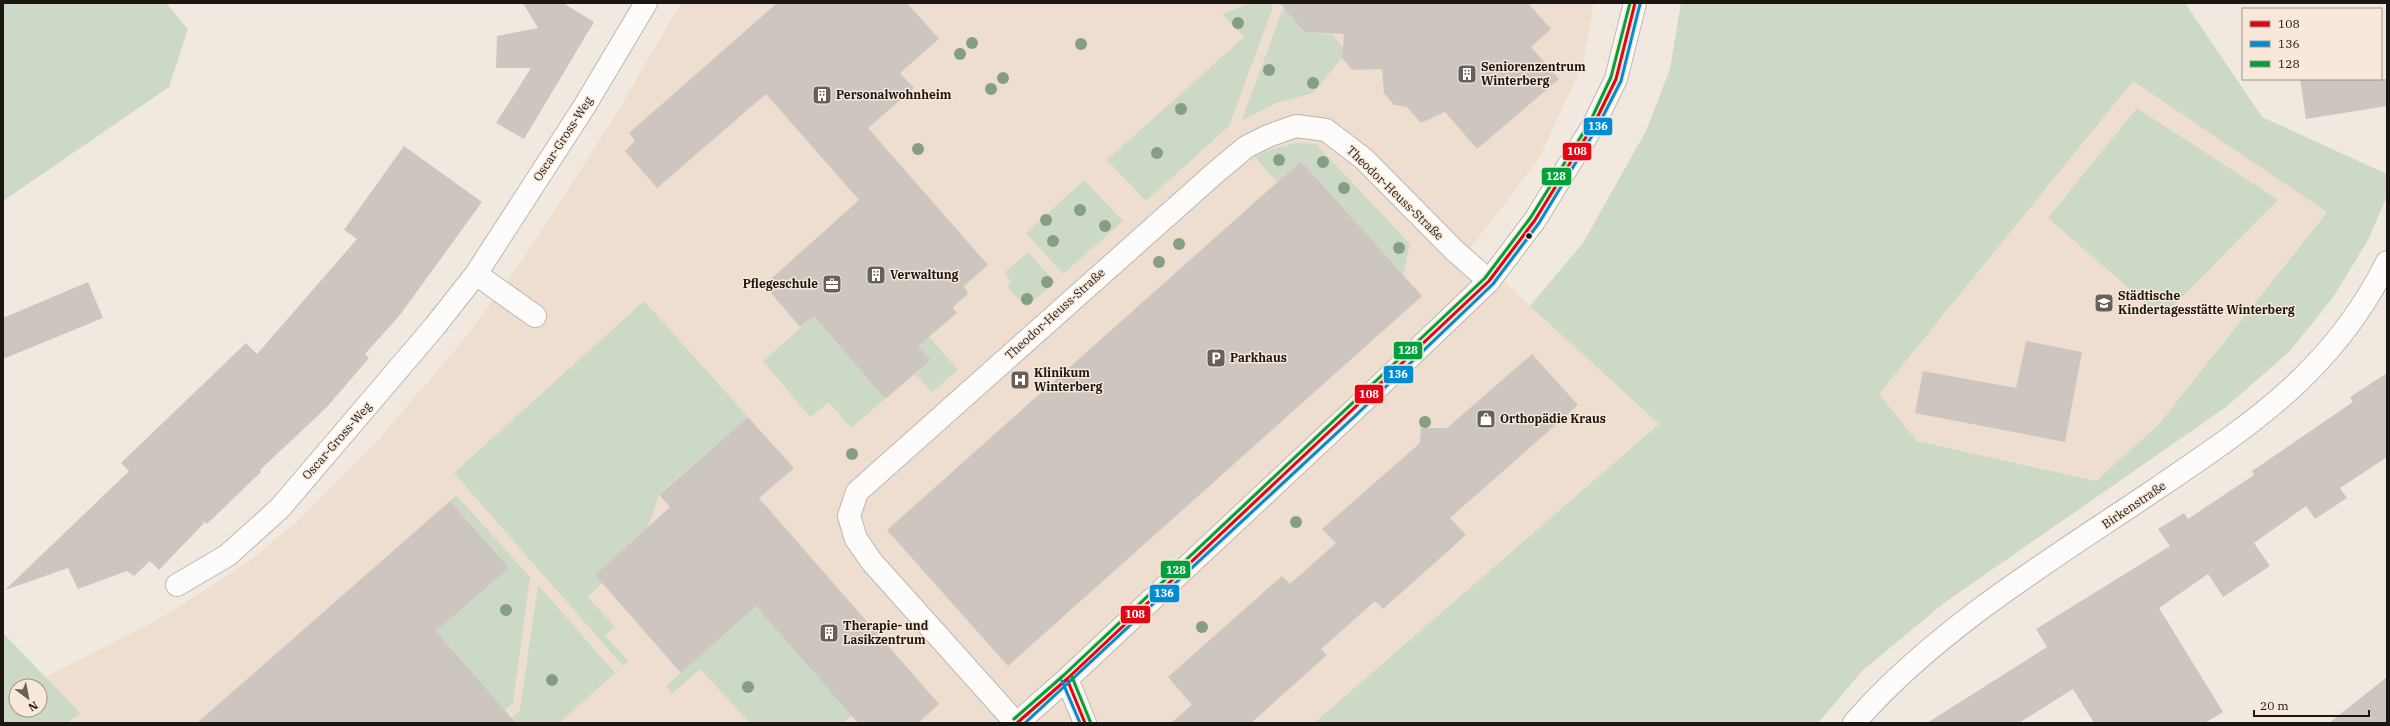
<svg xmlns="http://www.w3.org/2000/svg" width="2390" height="726" viewBox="0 0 2390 726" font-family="'IBM Plex Serif',serif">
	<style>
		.built { fill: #eeded0 }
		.green { fill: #ccd9c7; fill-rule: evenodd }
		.building { fill: #cdc6c0 }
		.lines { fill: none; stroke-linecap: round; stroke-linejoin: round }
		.minor-casing { stroke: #bdb6b1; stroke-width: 24 }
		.tertiary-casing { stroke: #bdb6b1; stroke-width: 24 }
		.minor { stroke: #fdfcfa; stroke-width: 22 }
		.tertiary { stroke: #fdfcfa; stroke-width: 22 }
		.bus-1-casing { stroke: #f7e8da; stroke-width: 6 }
		.bus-2-casing { stroke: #f7e8da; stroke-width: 6 }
		.bus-3-casing { stroke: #f7e8da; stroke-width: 6 }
		.bus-1 { stroke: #e30513; stroke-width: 3 }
		.bus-2 { stroke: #008bd2; stroke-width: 3 }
		.bus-3 { stroke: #00a13a; stroke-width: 3 }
		.tree { fill: #879e86 }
		.bus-dot { fill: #1c1612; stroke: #f7e8da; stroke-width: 1.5 }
		.labels { text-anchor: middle; stroke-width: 3; stroke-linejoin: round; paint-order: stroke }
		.poi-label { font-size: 12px; font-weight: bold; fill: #1c1612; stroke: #f7e8da; text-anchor: start }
		.street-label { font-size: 12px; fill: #1c1612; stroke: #f7e8da }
		.line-badge { stroke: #f7e8da; stroke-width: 1.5 }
		.badge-label { font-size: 11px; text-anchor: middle; font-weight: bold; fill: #fff }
	</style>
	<rect width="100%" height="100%" fill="#f1e8e0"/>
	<!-- built -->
	<path class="built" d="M 681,3 L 1594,3 L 1582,66 L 1538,160 L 1469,250 L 1659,424 L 1314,723 L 3,723 L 16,710 L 40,710 L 40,686 L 27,686 L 156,621 L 247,563 L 302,517 L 372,447 L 466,337 L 524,258 L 615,116 Z
		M 2133,81 L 2327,211 L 2159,424 L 2096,481 L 1917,441 L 1879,394 Z"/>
	<!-- green -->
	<path class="green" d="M 3,3 L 166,3 L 188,29 L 169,87 L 3,201 Z
		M 1251,3 L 1270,3 L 1273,7 L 1229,126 L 1146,201 L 1107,160 L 1244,37 L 1222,14 Z
		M 1287,3 L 1293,3 L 1290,15 L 1303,32 L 1332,34 L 1343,47 L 1342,58 L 1313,93 L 1276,103 L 1242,120 L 1280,16 Z
		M 1681,3 L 2185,3 L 2262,117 L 2387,174 L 2387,196 L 2368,240 L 2334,296 L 2290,351 L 2226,407 L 1944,603 L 1862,671 L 1818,723 L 1314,723 L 1659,424 L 1530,306 L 1583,243 L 1646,131 L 1670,69 ZM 2133,81 L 2327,212 L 2159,424 L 2096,481 L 1917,441 L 1879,394 Z
		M 2137,108 L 2278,200 L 2162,317 L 2048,218 Z
		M 1296,143 L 1316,144 L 1410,244 L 1403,275 L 1301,161 L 1277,182 L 1255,157 L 1273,149 Z
		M 1084,180 L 1123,221 L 1063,274 L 1026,233 Z
		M 1028,252 L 1055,282 L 1026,307 L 1007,287 L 1012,282 L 1004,273 Z
		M 644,301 L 748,417 L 659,494 L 648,527 L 595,575 L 602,583 L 588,597 L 615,627 L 605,635 L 628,661 L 623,666 L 454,473 Z
		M 814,316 L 885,399 L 851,428 L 829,402 L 810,417 L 763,361 Z
		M 924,331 L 958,370 L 932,392 L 915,374 L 931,360 L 913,340 Z
		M 456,495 L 530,577 L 513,703 L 505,710 L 436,631 L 509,568 L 450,501 Z
		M 718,562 L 852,715 L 843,723 L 750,723 L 700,669 L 672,694 L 666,686 L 735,625 L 696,581 Z
		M 538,585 L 615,673 L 559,723 L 516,723 L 512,718 L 520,710 Z
		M 3,633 L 81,714 L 66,723 L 3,723 ZM 16,686 L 40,686 L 40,710 L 16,710 Z"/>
	<!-- building -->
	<path class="building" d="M 523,3 L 563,3 L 594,22 L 524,139 L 496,123 L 531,68 L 496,68 L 497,36 L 538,28 Z
		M 777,3 L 907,3 L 939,39 L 900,73 L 914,88 L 868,128 L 988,265 L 964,286 L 968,294 L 953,307 L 957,313 L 918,346 L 931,360 L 885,399 L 814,316 L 800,327 L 764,285 L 859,200 L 766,94 L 657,188 L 625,151 L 635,141 L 629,133 Z
		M 1280,3 L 1528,3 L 1551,29 L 1531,47 L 1559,79 L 1477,149 L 1445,112 L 1421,123 L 1407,107 L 1394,105 L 1384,93 L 1382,69 L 1352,70 L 1342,58 L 1344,34 L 1304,32 Z
		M 2300,79 L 2387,79 L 2387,106 L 2306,119 Z
		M 404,146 L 482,202 L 400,315 L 365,354 L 369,358 L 327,407 L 260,470 L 261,472 L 207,524 L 205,522 L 159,570 L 150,561 L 134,576 L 127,571 L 78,589 L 68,568 L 5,590 L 129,471 L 121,463 L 246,343 L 257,354 L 357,239 L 344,230 Z
		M 1301,161 L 1422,296 L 1008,666 L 887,530 Z
		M 88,282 L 103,318 L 3,359 L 3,318 Z
		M 2026,341 L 2082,352 L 2065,442 L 1915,413 L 1923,371 L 2016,388 Z
		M 1532,354 L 1578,405 L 1450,518 L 1466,535 L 1383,609 L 1375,601 L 1321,649 L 1327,655 L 1251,723 L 1171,723 L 1192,705 L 1168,677 L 1282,576 L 1290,584 L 1336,543 L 1322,529 L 1420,443 L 1421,428 L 1447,428 Z
		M 2387,373 L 2387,457 L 2340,488 L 2347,498 L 2315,519 L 2306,506 L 2254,543 L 2270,566 L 2223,597 L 2208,574 L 2159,608 L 2223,712 L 2205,723 L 2094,723 L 2073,689 L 2019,723 L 1927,723 L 2047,647 L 2036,629 L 2170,546 L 2158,529 L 2184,513 L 2188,519 L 2254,475 L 2252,471 L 2353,402 L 2350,397 Z
		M 748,417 L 794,468 L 759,498 L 939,704 L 918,723 L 858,723 L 756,606 L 681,673 L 595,575 L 670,507 L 659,495 Z
		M 450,501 L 509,568 L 436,631 L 516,723 L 197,723 Z
		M 2387,677 L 2387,723 L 2329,723 Z"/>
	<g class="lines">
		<defs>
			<path id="minor" d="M 476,274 L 535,316
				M 177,585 L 228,555 L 280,508 L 435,326 L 476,274 L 584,107 L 646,3
				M 1016,723 L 872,562 L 856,539 L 849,516 L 857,492 L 1215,173 L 1246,147 L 1268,136 L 1296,126 L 1326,130 L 1364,159 L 1454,250 L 1489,281
				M 1854,723 C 1939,626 2053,559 2159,487 C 2255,422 2334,369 2387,262"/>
			<path id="tertiary" d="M 1067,679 L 1085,723
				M 1017,723 L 1067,679 L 1351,413 L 1489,281 L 1535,220 L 1594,124 L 1616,79 L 1635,3"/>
		</defs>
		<!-- minor casing -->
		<use href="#minor" class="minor-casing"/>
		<!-- tertiary casing -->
		<use href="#tertiary" class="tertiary-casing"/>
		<!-- minor -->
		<use href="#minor" class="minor"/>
		<!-- tertiary -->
		<use href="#tertiary" class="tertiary"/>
		<defs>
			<path id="bus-1" d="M 1067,679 L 1085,723
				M 1017,723 L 1067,679 L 1489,281 L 1535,220 L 1594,124 L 1616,79 L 1635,3"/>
			<path id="bus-2" d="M 1062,681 L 1080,723
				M 1025,723 L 1354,417 L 1493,284 L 1539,223 L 1598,126 L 1621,81 L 1640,4"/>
			<path id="bus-3" d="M 1072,677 L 1090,721
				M 1014,719 L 1064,675 L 1485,278 L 1531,217 L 1590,122 L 1611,77 L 1630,3"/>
		</defs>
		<!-- bus-1 casing -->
		<use href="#bus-1" class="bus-1-casing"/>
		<!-- bus-2 casing -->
		<use href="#bus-2" class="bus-2-casing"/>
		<!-- bus-3 casing -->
		<use href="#bus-3" class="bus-3-casing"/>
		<!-- bus-1 -->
		<use href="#bus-1" class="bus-1"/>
		<!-- bus-2 -->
		<use href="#bus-2" class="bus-2"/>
		<!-- bus-3 -->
		<use href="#bus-3" class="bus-3"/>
	</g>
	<!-- trees -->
	<g class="tree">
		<circle cx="1238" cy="23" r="6"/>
		<circle cx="972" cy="43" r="6"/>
		<circle cx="1081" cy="44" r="6"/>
		<circle cx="960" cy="54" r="6"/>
		<circle cx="1269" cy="70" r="6"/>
		<circle cx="1003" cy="78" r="6"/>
		<circle cx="1313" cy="83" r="6"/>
		<circle cx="991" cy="89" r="6"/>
		<circle cx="1181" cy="109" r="6"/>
		<circle cx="918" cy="149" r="6"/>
		<circle cx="1157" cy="153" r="6"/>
		<circle cx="1279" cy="160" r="6"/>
		<circle cx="1323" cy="162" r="6"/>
		<circle cx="1344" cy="188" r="6"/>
		<circle cx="1080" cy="210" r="6"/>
		<circle cx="1046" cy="220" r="6"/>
		<circle cx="1105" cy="226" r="6"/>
		<circle cx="1053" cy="241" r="6"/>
		<circle cx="1179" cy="244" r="6"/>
		<circle cx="1399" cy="248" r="6"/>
		<circle cx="1159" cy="262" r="6"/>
		<circle cx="1047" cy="282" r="6"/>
		<circle cx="1027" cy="299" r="6"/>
		<circle cx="1425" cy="422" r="6"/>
		<circle cx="852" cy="454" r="6"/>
		<circle cx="1296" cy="522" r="6"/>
		<circle cx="506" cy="610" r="6"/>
		<circle cx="1202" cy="627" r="6"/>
		<circle cx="552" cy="680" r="6"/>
		<circle cx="748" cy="687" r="6"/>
	</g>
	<!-- icons -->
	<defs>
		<symbol id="building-square" viewBox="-11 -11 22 22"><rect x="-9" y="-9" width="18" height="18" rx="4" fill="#67605a" stroke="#f7e8da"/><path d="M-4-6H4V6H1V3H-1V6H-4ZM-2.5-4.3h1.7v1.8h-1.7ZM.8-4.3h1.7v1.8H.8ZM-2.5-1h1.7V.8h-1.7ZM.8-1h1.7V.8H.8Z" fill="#fff"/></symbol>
		<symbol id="office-square" viewBox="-11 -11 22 22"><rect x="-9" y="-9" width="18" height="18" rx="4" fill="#67605a" stroke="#f7e8da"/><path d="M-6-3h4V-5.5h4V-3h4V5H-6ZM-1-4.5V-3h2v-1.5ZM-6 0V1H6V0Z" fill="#fff"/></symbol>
		<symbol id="school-square" viewBox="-11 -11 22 22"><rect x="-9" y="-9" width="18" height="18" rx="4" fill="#67605a" stroke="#f7e8da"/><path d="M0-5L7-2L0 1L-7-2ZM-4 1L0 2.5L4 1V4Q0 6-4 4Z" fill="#fff"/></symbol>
		<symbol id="parking-square" viewBox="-11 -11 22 22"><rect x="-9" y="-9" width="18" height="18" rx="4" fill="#67605a" stroke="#f7e8da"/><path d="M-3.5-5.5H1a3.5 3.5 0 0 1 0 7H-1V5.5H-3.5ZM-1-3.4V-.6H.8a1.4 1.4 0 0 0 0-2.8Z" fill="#fff"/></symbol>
		<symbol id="hospital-square" viewBox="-11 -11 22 22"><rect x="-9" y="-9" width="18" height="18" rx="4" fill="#67605a" stroke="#f7e8da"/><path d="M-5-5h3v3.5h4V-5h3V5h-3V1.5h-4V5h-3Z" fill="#fff"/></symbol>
		<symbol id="shop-square" viewBox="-11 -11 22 22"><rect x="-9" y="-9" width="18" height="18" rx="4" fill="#67605a" stroke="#f7e8da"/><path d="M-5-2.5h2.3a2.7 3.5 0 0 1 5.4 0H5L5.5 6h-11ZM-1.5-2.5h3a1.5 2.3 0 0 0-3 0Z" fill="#fff"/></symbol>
	</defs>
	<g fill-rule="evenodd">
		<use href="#building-square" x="1456" y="63" width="22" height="22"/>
		<use href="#building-square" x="811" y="84" width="22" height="22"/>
		<use href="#building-square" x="865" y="264" width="22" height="22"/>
		<use href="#office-square" x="821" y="273" width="22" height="22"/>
		<use href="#school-square" x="2093" y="292" width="22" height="22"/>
		<use href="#parking-square" x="1205" y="347" width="22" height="22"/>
		<use href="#hospital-square" x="1009" y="369" width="22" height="22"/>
		<use href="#shop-square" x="1475" y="408" width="22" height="22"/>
		<use href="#building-square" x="818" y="622" width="22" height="22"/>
	</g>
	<!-- markers -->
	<circle class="bus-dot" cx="1529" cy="236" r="3.5"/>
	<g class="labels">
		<!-- poi labels -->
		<g class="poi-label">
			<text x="1481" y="71">Seniorenzentrum<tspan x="1481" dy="14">Winterberg</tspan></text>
			<text x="836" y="99">Personalwohnheim</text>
			<text x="890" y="279">Verwaltung</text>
			<text x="818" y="288" text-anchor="end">Pflegeschule</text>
			<text x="2118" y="300">Städtische<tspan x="2118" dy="14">Kindertagesstätte Winterberg</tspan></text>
			<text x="1230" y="362">Parkhaus</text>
			<text x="1034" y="377">Klinikum<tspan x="1034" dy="14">Winterberg</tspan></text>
			<text x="1500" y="423">Orthopädie Kraus</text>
			<text x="843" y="630">Therapie- und<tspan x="843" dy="14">Lasikzentrum</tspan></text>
		</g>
		<!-- street labels -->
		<g class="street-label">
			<text transform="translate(563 139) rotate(-57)" y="4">Oscar-Gross-Weg</text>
			<text transform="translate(1395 193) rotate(44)" y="4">Theodor-Heuss-Straße</text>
			<text transform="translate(1055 314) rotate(-42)" y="4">Theodor-Heuss-Straße</text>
			<text transform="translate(337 441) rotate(-49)" y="4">Oscar-Gross-Weg</text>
			<text transform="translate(2134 505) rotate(-34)" y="4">Birkenstraße</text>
		</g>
	</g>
	<g class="line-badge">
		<rect x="1583" y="117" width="30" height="19" rx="4" fill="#008bd2"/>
		<rect x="1562" y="142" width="30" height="19" rx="4" fill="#e30513"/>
		<rect x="1541" y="167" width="31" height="19" rx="4" fill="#00a13a"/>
		<rect x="1393" y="341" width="30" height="19" rx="4" fill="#00a13a"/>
		<rect x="1383" y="365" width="31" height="19" rx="4" fill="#008bd2"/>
		<rect x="1354" y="384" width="30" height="20" rx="4" fill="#e30513"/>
		<rect x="1160" y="560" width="31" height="19" rx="4" fill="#00a13a"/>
		<rect x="1149" y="584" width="31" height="19" rx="4" fill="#008bd2"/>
		<rect x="1120" y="605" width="31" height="19" rx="4" fill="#e30513"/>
	</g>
	<g class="badge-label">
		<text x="1598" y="130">136</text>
		<text x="1577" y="155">108</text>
		<text x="1556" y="180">128</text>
		<text x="1408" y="354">128</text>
		<text x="1398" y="378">136</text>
		<text x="1369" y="398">108</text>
		<text x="1176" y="574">128</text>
		<text x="1164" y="597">136</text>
		<text x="1135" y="618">108</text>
	</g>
	<!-- border -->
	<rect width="2390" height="726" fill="none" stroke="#1c1612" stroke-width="8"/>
	<!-- legend -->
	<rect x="2242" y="8" width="140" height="72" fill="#f7e8da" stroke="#9f948a"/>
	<rect x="2250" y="21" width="20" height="6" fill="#e30513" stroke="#9f948a"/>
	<text x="2278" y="28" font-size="12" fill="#1c1612">108</text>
	<rect x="2250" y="41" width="20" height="6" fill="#008bd2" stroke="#9f948a"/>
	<text x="2278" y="48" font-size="12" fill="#1c1612">136</text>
	<rect x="2250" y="61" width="20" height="6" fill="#00a13a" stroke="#9f948a"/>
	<text x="2278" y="68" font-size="12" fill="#1c1612">128</text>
	<!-- north arrow -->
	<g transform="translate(28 698) rotate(148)"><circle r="19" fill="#f7e8da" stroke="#9f948a"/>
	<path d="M0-3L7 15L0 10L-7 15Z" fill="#67605a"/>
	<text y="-6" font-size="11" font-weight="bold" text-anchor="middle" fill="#1c1612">N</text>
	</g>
	<!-- scale -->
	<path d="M2254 710v6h115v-6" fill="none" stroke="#1c1612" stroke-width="2"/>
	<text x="2260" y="710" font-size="12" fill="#1c1612" stroke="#f7e8da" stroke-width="3" paint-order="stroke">20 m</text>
</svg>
